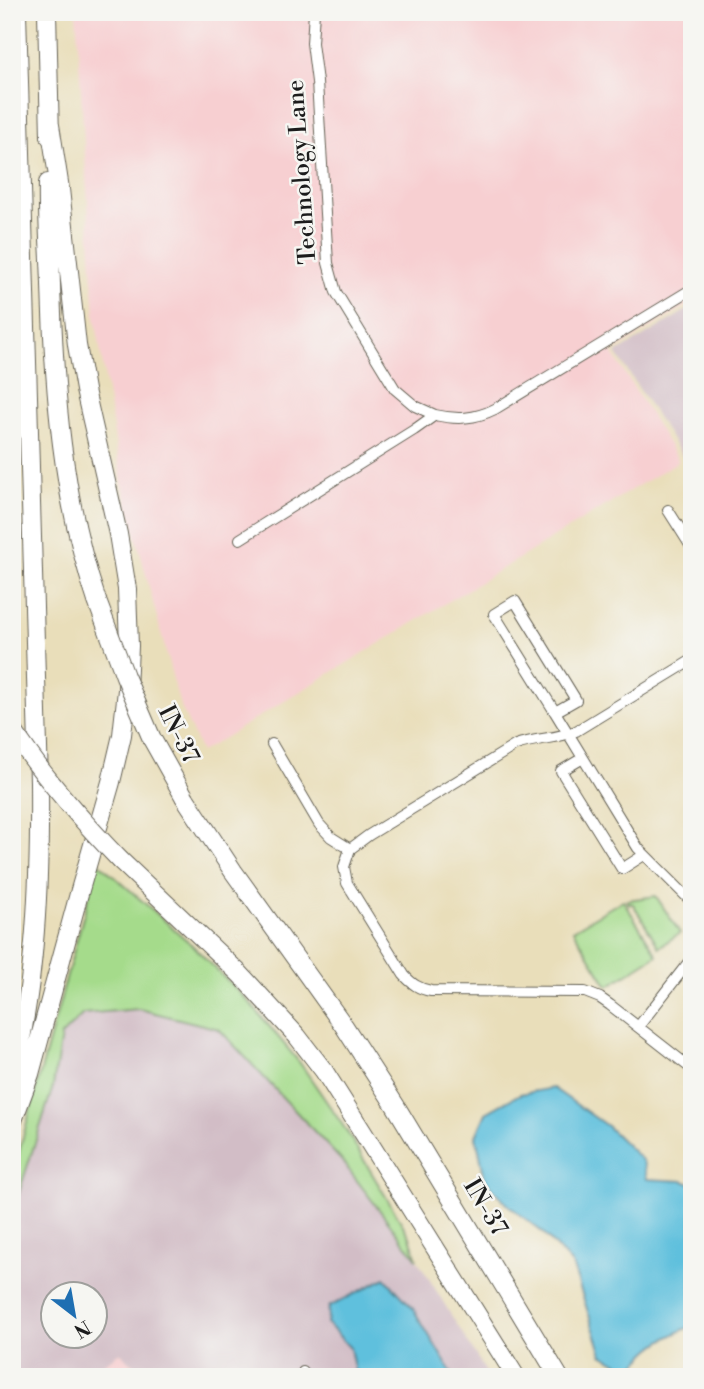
<svg xmlns="http://www.w3.org/2000/svg" width="704" height="1389" viewBox="0 0 704 1389" font-family="'Libre Bodoni',serif">
	<style>
		.built { fill: #f7cfd1 }
		.industrial { fill: #d2bdc6; fill-rule: evenodd }
		.green { fill: #a5db8b; stroke: #607c54; stroke-width: 2 }
		.water { fill: #5fc0dd; stroke: #3e6e7c; stroke-width: 2 }
		.lines { fill: none; stroke-linecap: round; stroke-linejoin: round }
		.street-casing { stroke: #646053; stroke-width: 12 }
		.highway-casing { stroke: #646053; stroke-width: 20 }
		.street { stroke: #fff; stroke-width: 10 }
		.highway { stroke: #fff; stroke-width: 18 }
		.highway-bridge-casing { stroke: #646053; stroke-width: 20; stroke-linecap: butt }
		.highway-bridge { stroke: #fff; stroke-width: 18 }
		.labels { text-anchor: middle; stroke-width: 5; stroke-linejoin: round; paint-order: stroke }
		.street-label { font-size: 24px; fill: #1c1c1c; stroke: #f6f6f2 }
	</style>
	<rect width="100%" height="100%" fill="#f6f6f2"/>
	<filter id="ink" filterUnits="userSpaceOnUse"><feTurbulence type="fractalNoise" baseFrequency=".0143" numOctaves="2"/><feDisplacementMap in="SourceGraphic" scale="14" xChannelSelector="R" yChannelSelector="G"/><feConvolveMatrix kernelMatrix="1 2 1 2 8 2 1 2 1" color-interpolation-filters="sRGB"/></filter>
	<filter id="wash" filterUnits="userSpaceOnUse"><feTurbulence type="fractalNoise" baseFrequency=".00686" numOctaves="4" result="noise"/><feDisplacementMap in="SourceGraphic" scale="28" xChannelSelector="R" yChannelSelector="G"/><feGaussianBlur stdDeviation="1.57" result="paint"/><feColorMatrix in="noise" values="0 0 0 0 0 0 0 0 0 0 0 0 0 0 0 0 0 1.4 0 .05"/><feComposite in="paint" operator="in"/></filter>
	<g filter="url(#wash)">
		<rect width="100%" height="100%" fill="#e9deba"/>
		<!-- built -->
		<path class="built" d="M 76,12 L 692,12 L 692,302 L 612,352 L 679,461 L 201,752 L 179,702 L 122,483 L 95,317 Z
			M 120,1352 L 133,1364 L 141,1377 L 84,1377 Z"/>
		<!-- industrial -->
		<path class="industrial" d="M 692,307 L 692,471 L 616,353 Z
			M 139,1009 L 219,1029 L 341,1160 L 417,1259 L 489,1377 L 141,1377 L 133,1364 L 120,1352 L 84,1377 L 12,1377 L 12,1214 L 53,1087 L 61,1036 L 83,1014 ZM 52,1294 L 94,1294 L 94,1336 L 52,1336 Z"/>
		<!-- green -->
		<path class="green" d="M 98,862 L 191,944 L 250,1003 L 300,1063 L 346,1130 L 410,1237 L 417,1259 L 341,1160 L 219,1029 L 139,1009 L 83,1014 L 61,1036 L 53,1087 L 12,1214 L 12,1177 Z
			M 656,896 L 680,933 L 659,947 L 633,904 L 629,904 L 627,900 Z
			M 623,900 L 657,955 L 608,986 L 573,930 Z"/>
		<!-- water -->
		<path class="water" d="M 553,1088 L 607,1126 L 643,1161 L 647,1179 L 683,1181 L 692,1184 L 692,1326 C 664,1338 649,1346 631,1371 L 602,1354 L 572,1264 L 542,1232 L 507,1204 L 485,1179 L 476,1136 L 486,1113 L 520,1094 Z
			M 385,1278 L 412,1307 L 454,1377 L 360,1377 L 355,1373 L 350,1348 L 327,1323 L 329,1307 Z"/>
	</g>
	<g filter="url(#ink)">
		<g class="lines">
			<defs>
				<path id="street" d="M 314,12 L 312,43 L 317,82 L 328,263 L 336,292 L 395,389 L 415,406 L 435,415
					M 668,510 L 692,548
					M 240,539 L 414,430 L 435,415 C 457,420 475,419 495,409 L 692,289
					M 515,601 L 576,700 L 555,712 L 494,614 Z
					M 555,712 L 638,848 L 692,902
					M 272,744 L 319,824 L 331,837 L 350,849 L 344,867 L 347,883 L 404,975 C 412,984 419,989 431,991 L 585,992 L 600,998 L 610,1005 L 692,1069
					M 583,758 L 561,771 L 622,869 L 644,855
					M 350,849 L 369,835 L 516,745 C 536,738 557,739 576,731 L 692,660
					M 638,1027 L 692,958
					M 303,1372 L 306,1377"/>
				<path id="highway" d="M 47,12 L 50,137
					M 48,183 C 47,216 50,251 51,284 C 54,392 62,498 97,601
					M 185,798 L 233,871 L 344,1026 L 395,1105 L 559,1377
					M 121,861 L 240,974 L 297,1036 L 324,1071 L 362,1131 L 516,1377
					M 12,1080 C 36,983 40,882 39,782 L 17,12
					M 12,1123 L 30,1074 L 80,890 L 111,782 L 122,735 L 127,690 L 129,646 L 127,589 L 118,534 L 85,390 L 77,345 L 60,189 L 50,125"/>
			</defs>
			<!-- street casing -->
			<use href="#street" class="street-casing"/>
			<!-- highway casing -->
			<use href="#highway" class="highway-casing"/>
			<!-- street -->
			<use href="#street" class="street"/>
			<!-- highway -->
			<use href="#highway" class="highway"/>
			<defs>
				<path id="highway-bridge" d="M 97,601 L 125,676 L 152,739 L 185,798
					M 12,729 C 43,777 81,820 121,861"/>
			</defs>
			<!-- highway-bridge casing -->
			<use href="#highway-bridge" class="highway-bridge-casing"/>
			<!-- highway-bridge -->
			<use href="#highway-bridge" class="highway-bridge"/>
		</g>
	</g>
	<g class="labels">
		<!-- street labels -->
		<g class="street-label">
			<text transform="translate(301 172) rotate(-94)" y="8">Technology Lane</text>
			<text transform="translate(179 734) rotate(63)" y="8">IN-37</text>
			<text transform="translate(486 1207) rotate(59)" y="8">IN-37</text>
		</g>
	</g>
	<!-- margin -->
	<rect width="704" height="1389" fill="none" stroke="#f6f6f2" stroke-width="42"/>
	<!-- north arrow -->
	<g transform="translate(74 1315) rotate(149)"><circle r="33" fill="#f6f6f2" stroke="#9f9f9c" stroke-width="2"/>
	<path d="M0-5L12 26L0 18L-12 26Z" fill="#1f6fb2"/>
	<text y="-10" font-size="19" font-weight="bold" text-anchor="middle" fill="#1c1c1c">N</text>
	</g>
</svg>
